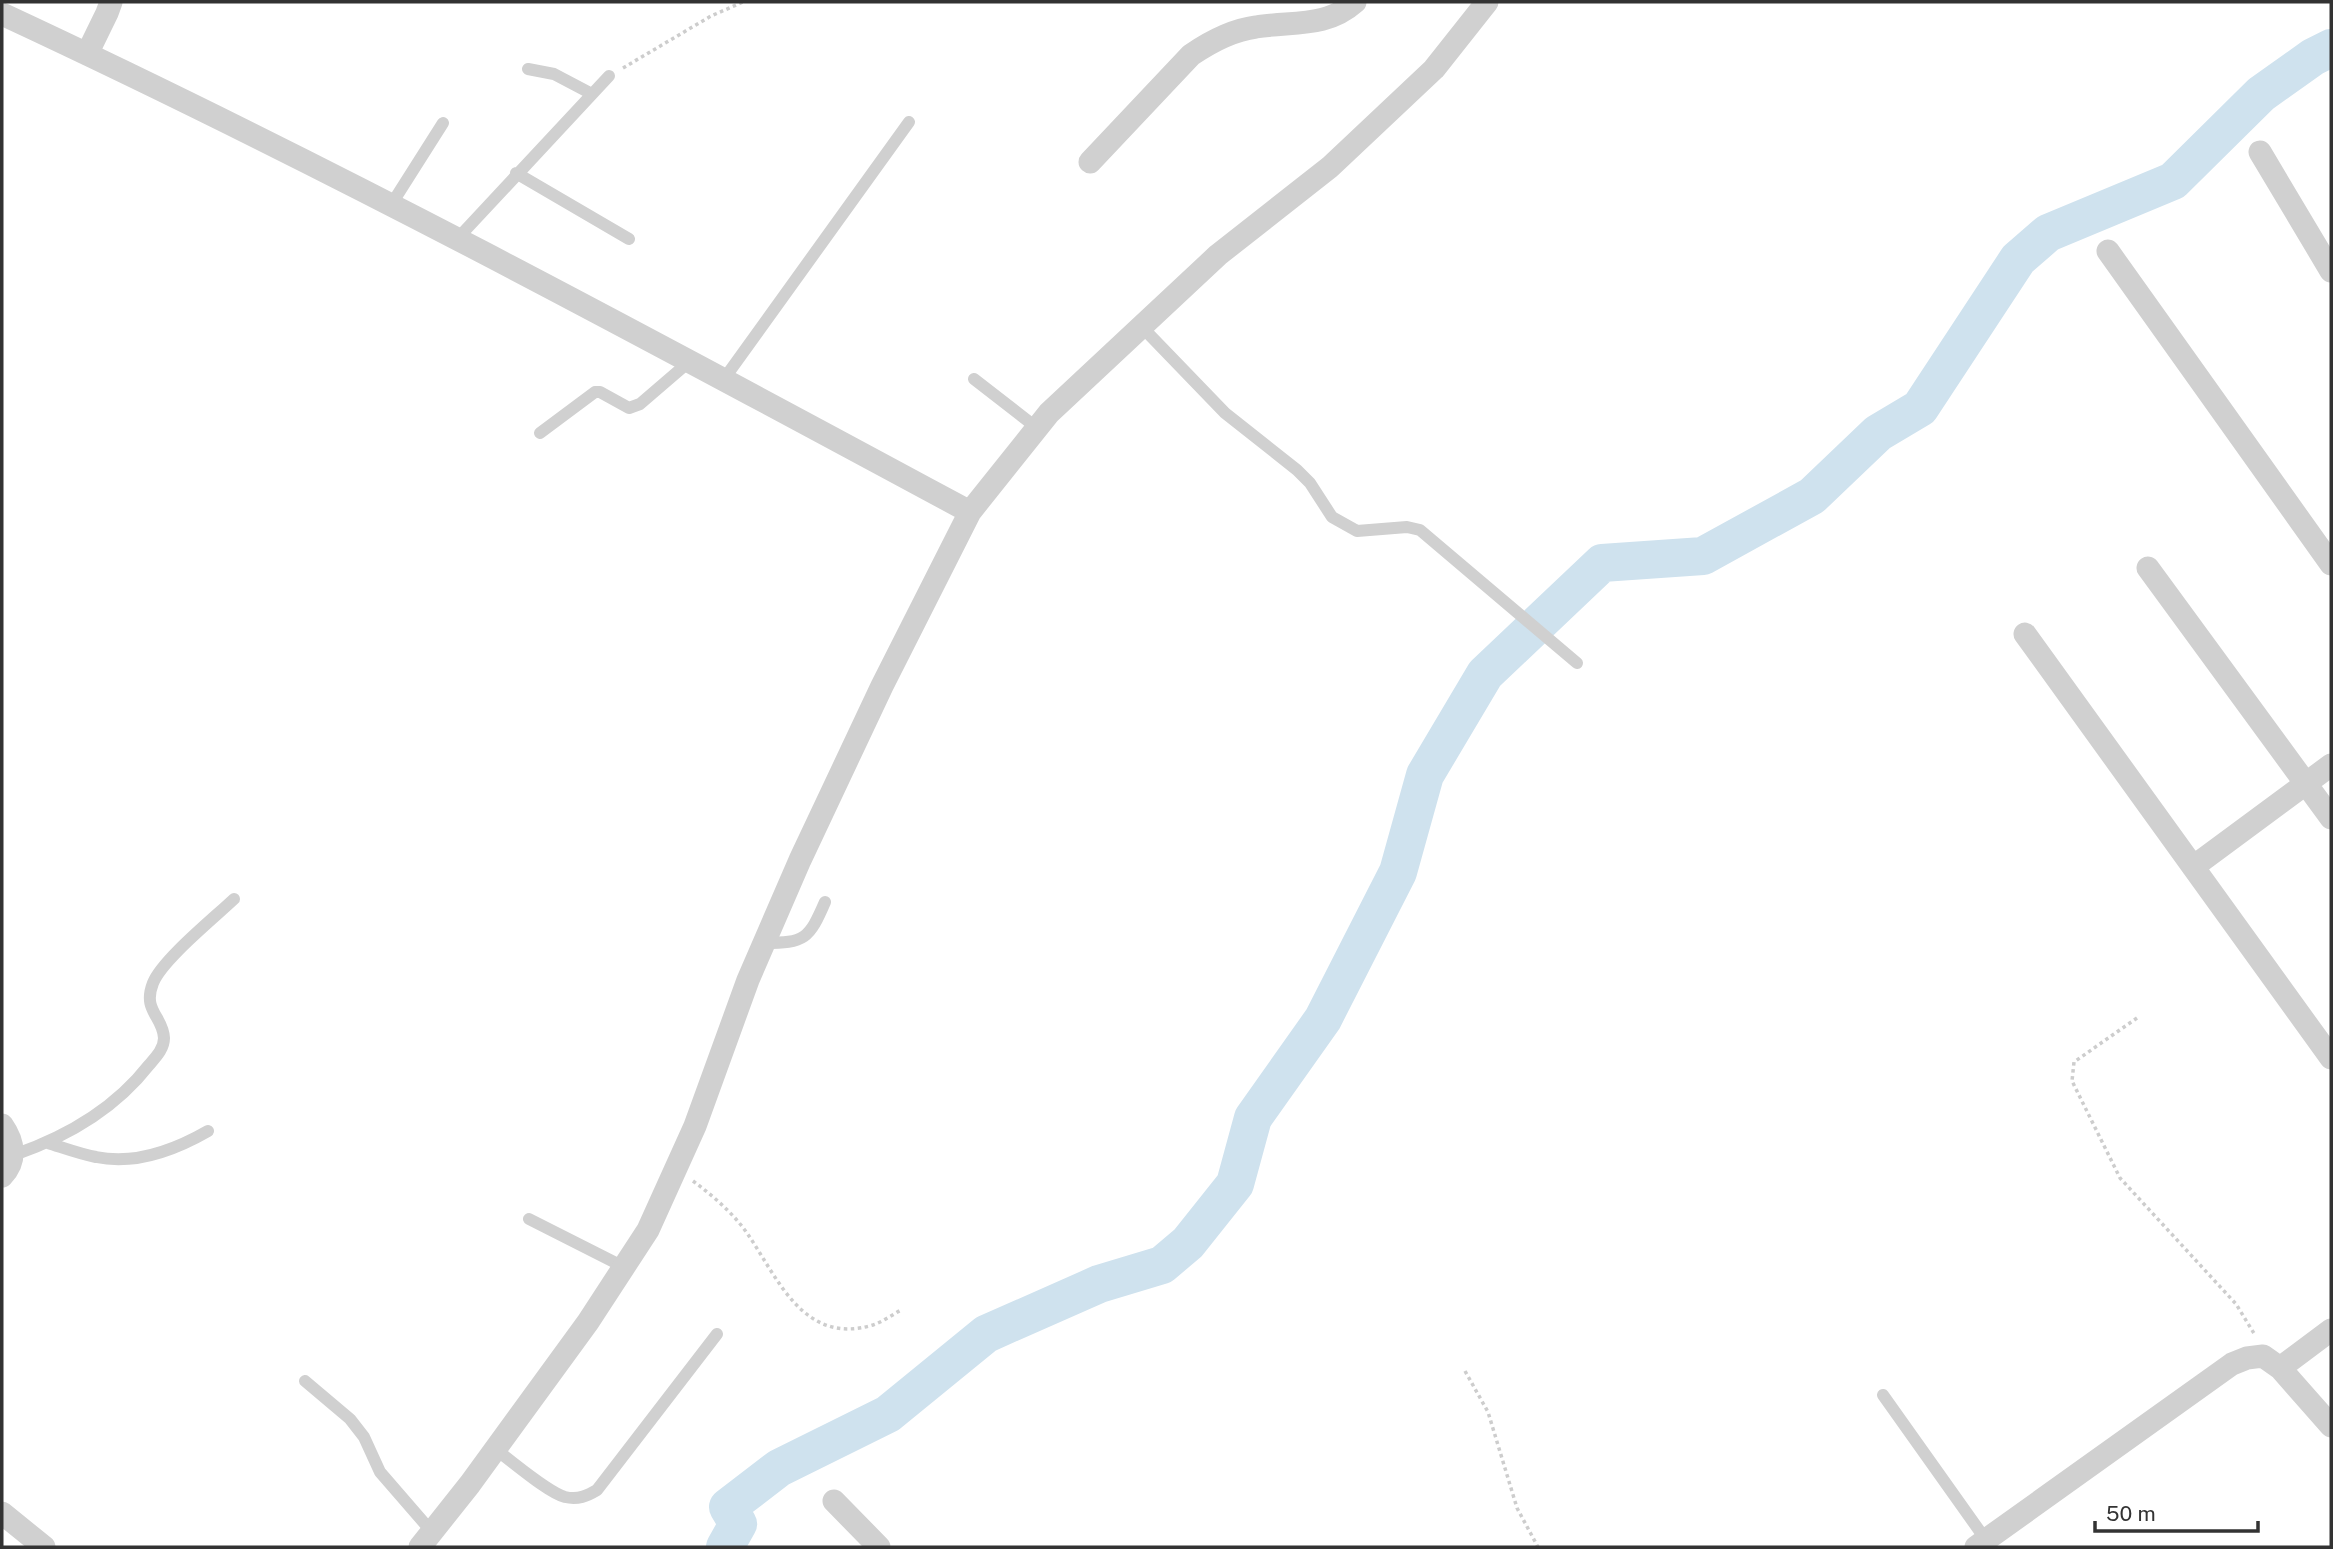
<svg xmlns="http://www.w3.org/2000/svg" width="2333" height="1549" viewBox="0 0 2333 1549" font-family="'Public Sans',sans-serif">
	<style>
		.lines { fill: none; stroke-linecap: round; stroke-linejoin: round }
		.river { stroke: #cfe2ee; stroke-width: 38 }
		.path { stroke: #cdcdcd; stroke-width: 3.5; stroke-dasharray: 3.5 3.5; stroke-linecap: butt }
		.service { stroke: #d0d0d0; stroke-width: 12 }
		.minor { stroke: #d0d0d0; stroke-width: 23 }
	</style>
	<rect width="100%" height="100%" fill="#fff"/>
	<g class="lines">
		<!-- river -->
		<path class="river" d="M 725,1547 L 738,1524 L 728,1507 L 779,1468 L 888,1414 L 986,1334 L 1099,1284 L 1162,1265 L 1188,1243 L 1235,1184 L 1253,1118 L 1323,1019 L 1398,872 L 1425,775 L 1485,674 L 1602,563 L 1703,556 L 1812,496 L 1878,433 L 1920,408 L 2018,259 L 2048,233 L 2173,181 L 2261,94 L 2313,57 L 2331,48"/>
		<!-- path -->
		<path class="path" d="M 623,68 L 711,16 L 743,2
			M 2137,1018 L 2074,1062 L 2072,1081 L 2120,1178 L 2236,1304 L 2255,1335
			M 693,1181 C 713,1196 732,1212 747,1233 C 778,1278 803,1346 873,1325 C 882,1322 892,1315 901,1310
			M 1465,1371 L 1488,1412 L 1517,1508 L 1538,1547"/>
		<!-- service -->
		<path class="service" d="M 528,69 L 554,74 L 592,94
			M 516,173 L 629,239
			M 391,205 L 443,123
			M 458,238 L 609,76
			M 1142,327 L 1225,413 L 1297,470 L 1310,483 L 1332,517 L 1357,531 L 1407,527 L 1420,530 L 1577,663
			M 724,379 L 909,122
			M 974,379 L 1037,428
			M 540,433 L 595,392 L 600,392 L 629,408 L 640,404 L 690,361
			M 764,943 C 805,943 809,939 825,902
			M 48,1143 C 64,1148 80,1154 96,1157 C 134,1165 175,1150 208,1131
			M 14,1155 C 66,1137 114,1110 149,1065 C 156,1057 164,1049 164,1038 C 163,1016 142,1011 153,983 C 162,960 214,918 234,899
			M 529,1219 L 624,1267
			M 305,1381 L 350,1419 L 364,1437 L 380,1472 L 432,1532
			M 1883,1395 L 1986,1540
			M 495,1449 C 512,1461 547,1492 565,1497 C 578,1500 587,1496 597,1490 L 717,1334"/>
		<!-- minor -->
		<path class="minor" d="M 2,14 C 331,167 651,340 970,512
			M 87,54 L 107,13 L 111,2
			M 2260,152 L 2331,271
			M 1090,162 L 1191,55 C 1210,42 1233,30 1256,27 C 1293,21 1326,28 1355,2
			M 2108,251 L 2331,564
			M 2148,568 L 2331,818
			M 2025,634 L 2331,1058
			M 2193,867 L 2331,765
			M 2,1125 C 14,1142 17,1161 2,1176
			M 2280,1368 L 2331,1330
			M 834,1501 L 879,1547
			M 2,1513 L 44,1547
			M 420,1547 L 470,1484 L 588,1322 L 648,1230 L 695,1126 L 748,980 L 800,860 L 882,686 L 970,512 L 1049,413 L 1218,255 L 1330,167 L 1434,69 L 1487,2
			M 1976,1547 L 2232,1364 L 2247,1358 L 2263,1356 L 2280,1368 L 2331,1426"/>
	</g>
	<!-- border -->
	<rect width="2333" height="1549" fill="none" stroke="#333333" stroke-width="7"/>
	<!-- scale -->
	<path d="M2095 1521v10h163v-10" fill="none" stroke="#333333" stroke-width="3.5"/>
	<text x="2106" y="1521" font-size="21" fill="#333333" stroke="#ffffff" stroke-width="5" paint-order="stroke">50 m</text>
</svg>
